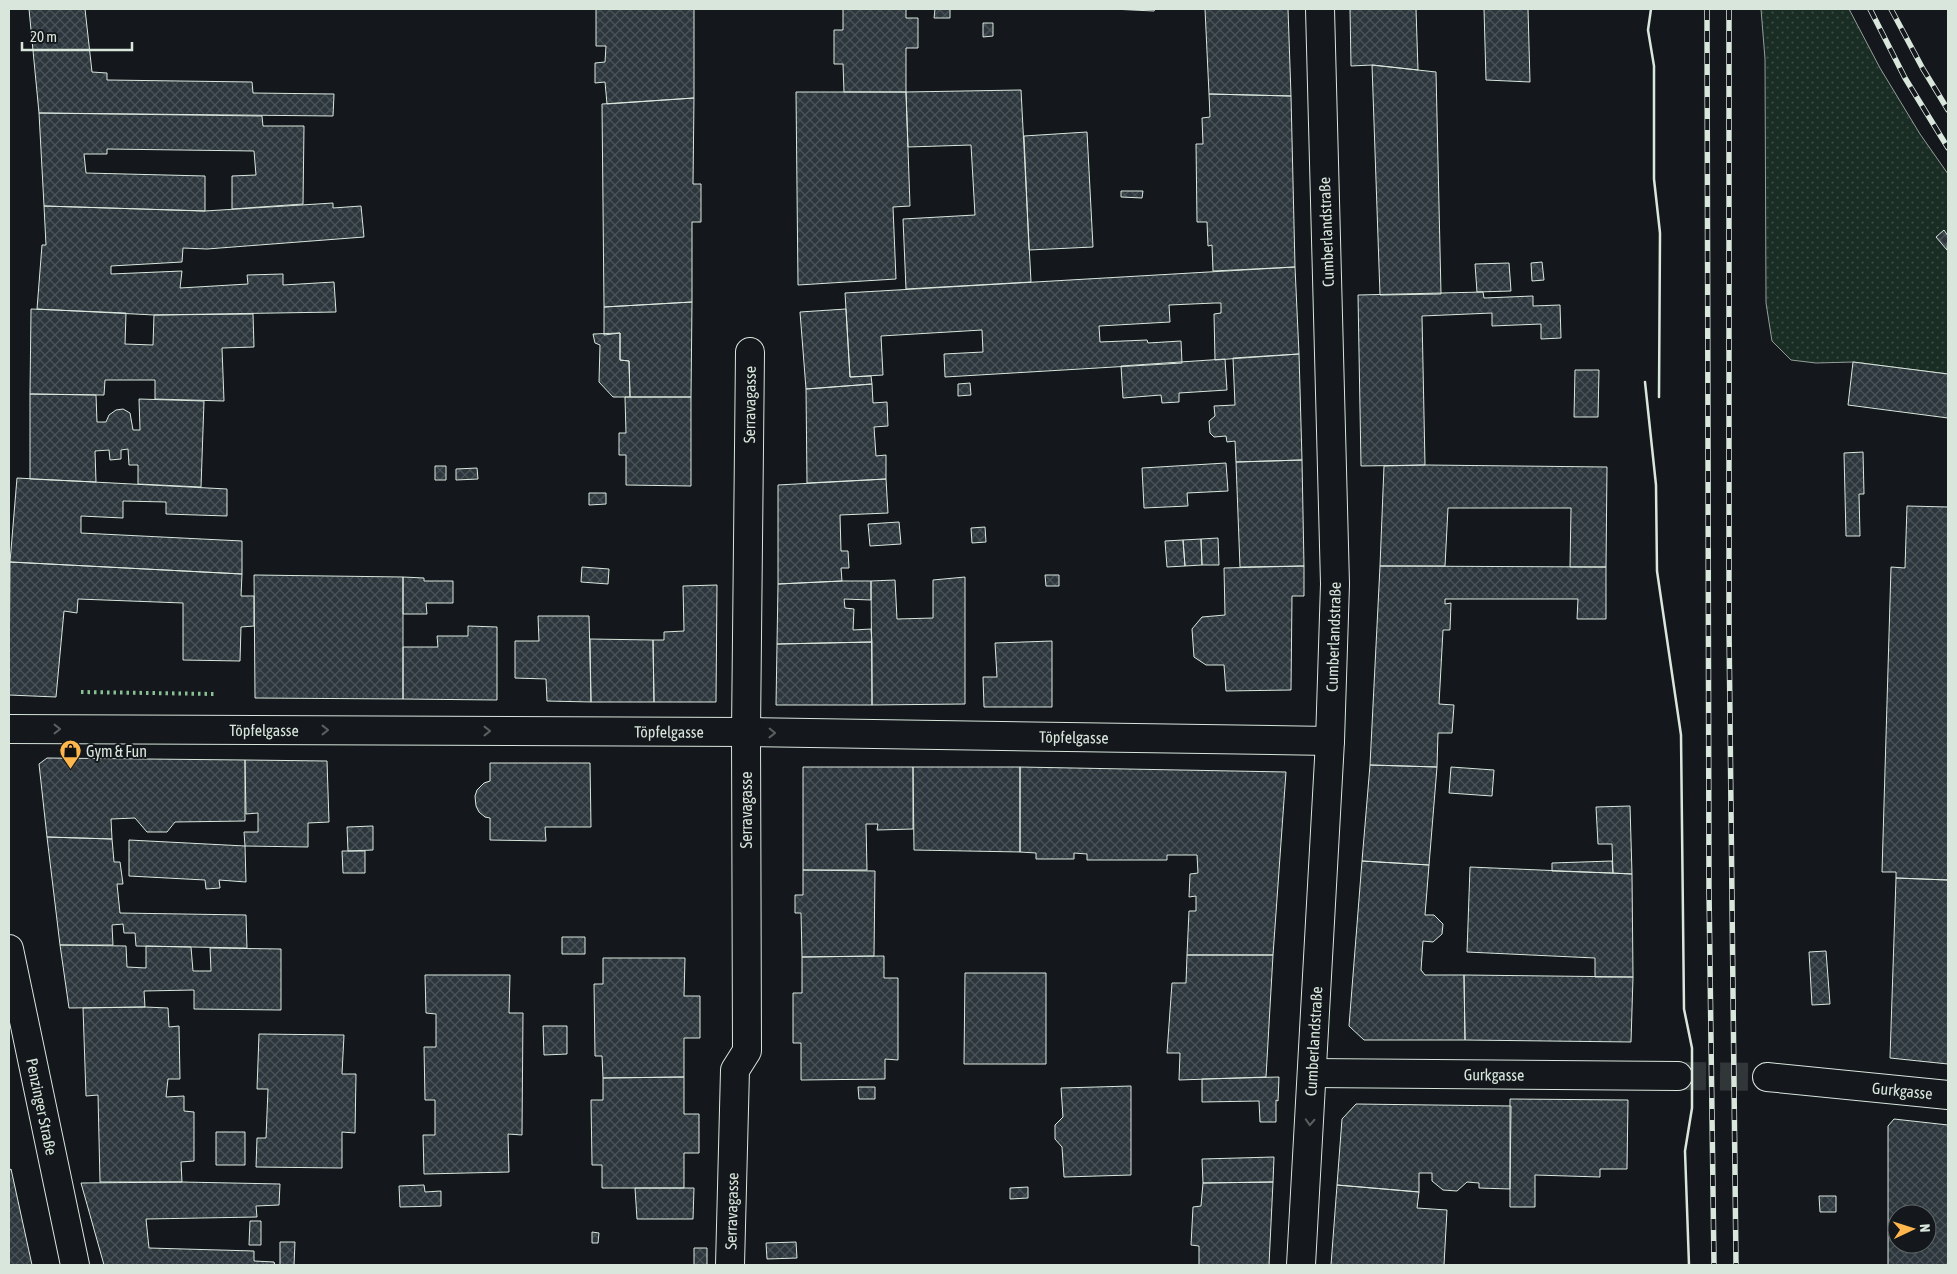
<svg xmlns="http://www.w3.org/2000/svg" width="1957" height="1274" viewBox="0 0 1957 1274" font-family="'Asap Condensed',sans-serif">
	<style>
		.grass { fill: url(#grass-dots); stroke: #939e99 }
		.building { fill: url(#building-cross-hatch); stroke: #d8e6dc; fill-rule: evenodd }
		.lines { fill: none; stroke-linecap: round; stroke-linejoin: round }
		.minor-tunnel { stroke: #313739; stroke-width: 28; stroke-dasharray: 28 14; stroke-linecap: butt }
		.minor-casing { stroke: #d8e6dc; stroke-width: 30 }
		.tertiary-casing { stroke: #d8e6dc; stroke-width: 30 }
		.minor { stroke: #14181c; stroke-width: 28 }
		.tertiary { stroke: #14181c; stroke-width: 28 }
		.rail-casing { stroke: #d8e6dc; stroke-width: 5.5 }
		.rail { stroke: #14181c; stroke-width: 4; stroke-dasharray: 11; stroke-linecap: butt }
		.hedge { stroke: #8ac095; stroke-width: 4; stroke-dasharray: 2.5 4; stroke-linecap: butt }
		.wall { stroke: #d8e6dc; stroke-width: 2.5 }
		.oneway { stroke: #59605f }
		.labels { text-anchor: middle; stroke-width: 4; stroke-linejoin: round; paint-order: stroke }
		.street-label { font-size: 16px; fill: #d8e6dc; stroke: #14181c }
		.poi-label { font-size: 16px; fill: #d8e6dc; stroke: #14181c; text-anchor: start }
	</style>
	<defs>
		<pattern id="grass-dots" width="8" height="8" patternUnits="userSpaceOnUse" patternTransform="scale(1.25)"><rect width="8" height="8" fill="#1a2d24"/><path d="M2 2h.1M6 6h.1" fill="none" stroke="#3b4b43" stroke-width="1.8" stroke-linecap="round"/></pattern>
		<pattern id="building-cross-hatch" width="8" height="8" patternUnits="userSpaceOnUse" patternTransform="scale(1.25)"><rect width="8" height="8" fill="#2c363c"/><path d="M0 0l8 8M0 8l8-8" fill="none" stroke="#4a5358"/></pattern>
	</defs>
	<rect width="100%" height="100%" fill="#14181c"/>
	<!-- grass -->
	<path class="grass" d="M 1761,9 L 1849,9 L 1880,68 L 1920,134 L 1948,174 L 1948,374 L 1853,362 L 1816,363 L 1791,360 L 1772,341 L 1766,303 L 1765,59 Z"/>
	<!-- building -->
	<path class="building" d="M 29,9 L 85,9 L 92,72 L 107,73 L 107,80 L 252,82 L 253,93 L 334,94 L 333,116 L 39,113 Z
		M 596,9 L 694,9 L 694,98 L 607,104 L 605,82 L 595,83 L 595,63 L 605,62 L 606,46 L 596,46 Z
		M 843,9 L 906,9 L 906,18 L 918,18 L 918,48 L 906,48 L 906,92 L 844,92 L 843,64 L 834,64 L 834,30 L 843,30 Z
		M 935,9 L 950,9 L 950,18 L 934,18 Z
		M 1111,9 L 1155,9 L 1154,11 Z
		M 1205,9 L 1288,9 L 1291,96 L 1209,94 Z
		M 1350,9 L 1416,9 L 1418,70 L 1372,65 L 1351,66 Z
		M 1484,9 L 1528,9 L 1530,82 L 1486,80 Z
		M 983,23 L 993,23 L 993,36 L 983,37 Z
		M 1372,65 L 1436,72 L 1441,294 L 1380,295 Z
		M 1021,90 L 1031,282 L 906,289 L 903,219 L 975,215 L 971,145 L 908,147 L 906,92 Z
		M 796,92 L 906,92 L 910,206 L 893,207 L 896,279 L 798,285 Z
		M 1209,94 L 1291,96 L 1295,267 L 1213,271 L 1212,245 L 1208,246 L 1207,222 L 1197,222 L 1196,144 L 1203,144 L 1202,118 L 1210,117 Z
		M 694,98 L 693,184 L 701,184 L 701,222 L 692,222 L 692,302 L 604,307 L 602,104 Z
		M 39,113 L 262,116 L 263,126 L 304,126 L 303,204 L 232,209 L 232,176 L 256,175 L 254,151 L 107,149 L 107,154 L 84,154 L 86,173 L 205,176 L 205,211 L 44,206 Z
		M 1087,132 L 1093,247 L 1029,250 L 1024,136 Z
		M 1121,191 L 1143,191 L 1142,198 L 1121,197 Z
		M 333,203 L 333,208 L 361,206 L 364,237 L 207,249 L 183,248 L 182,262 L 111,266 L 111,274 L 182,271 L 180,288 L 248,284 L 247,275 L 283,274 L 283,285 L 334,282 L 336,312 L 154,315 L 37,309 L 42,245 L 46,245 L 44,206 L 205,211 Z
		M 1944,230 L 1948,236 L 1947,250 L 1936,237 Z
		M 1542,262 L 1544,280 L 1532,281 L 1531,263 Z
		M 1509,263 L 1511,291 L 1477,292 L 1475,264 Z
		M 1295,267 L 1299,354 L 1215,360 L 1214,314 L 1221,313 L 1221,303 L 1215,303 L 1169,305 L 1170,322 L 1099,326 L 1100,342 L 1147,340 L 1148,343 L 1181,341 L 1182,363 L 945,377 L 944,354 L 983,352 L 982,330 L 881,336 L 883,375 L 850,377 L 845,293 Z
		M 1483,292 L 1484,298 L 1533,296 L 1533,306 L 1560,305 L 1561,338 L 1541,339 L 1541,324 L 1492,326 L 1492,313 L 1422,316 L 1425,465 L 1361,466 L 1358,295 Z
		M 692,302 L 691,397 L 630,397 L 629,361 L 620,360 L 620,333 L 604,335 L 604,307 Z
		M 31,309 L 126,313 L 125,344 L 153,345 L 154,315 L 253,314 L 254,347 L 222,348 L 224,401 L 155,399 L 155,380 L 105,380 L 104,395 L 30,394 Z
		M 846,309 L 850,377 L 871,376 L 872,384 L 806,389 L 800,312 Z
		M 620,333 L 620,360 L 629,361 L 630,397 L 613,397 L 599,382 L 600,345 L 595,343 L 593,334 Z
		M 1299,354 L 1302,460 L 1236,462 L 1235,441 L 1227,442 L 1226,436 L 1214,437 L 1210,433 L 1209,421 L 1215,416 L 1214,406 L 1235,405 L 1233,358 Z
		M 1225,359 L 1227,390 L 1179,393 L 1179,402 L 1162,403 L 1161,395 L 1123,398 L 1121,366 Z
		M 1853,362 L 1948,374 L 1948,418 L 1848,405 Z
		M 1575,370 L 1599,370 L 1598,417 L 1574,417 Z
		M 970,383 L 971,395 L 958,396 L 958,384 Z
		M 872,384 L 873,403 L 887,402 L 888,426 L 874,427 L 876,456 L 886,455 L 886,479 L 807,483 L 806,389 Z
		M 30,394 L 96,395 L 97,422 L 106,422 L 109,415 L 116,410 L 123,409 L 130,413 L 133,430 L 140,430 L 139,399 L 204,401 L 201,487 L 138,484 L 138,465 L 129,465 L 128,449 L 121,450 L 121,459 L 110,460 L 109,450 L 95,451 L 96,482 L 30,479 Z
		M 625,397 L 691,397 L 691,486 L 626,485 L 626,455 L 619,455 L 619,433 L 626,433 Z
		M 1863,452 L 1864,494 L 1859,494 L 1860,536 L 1846,536 L 1844,453 Z
		M 1302,460 L 1304,566 L 1240,567 L 1236,462 Z
		M 1226,463 L 1228,491 L 1187,493 L 1188,506 L 1144,508 L 1142,468 Z
		M 1425,465 L 1607,467 L 1606,567 L 1570,567 L 1571,508 L 1448,508 L 1445,566 L 1380,566 L 1384,466 Z
		M 435,466 L 446,466 L 446,480 L 435,480 Z
		M 477,468 L 478,479 L 456,480 L 456,469 Z
		M 17,478 L 227,489 L 227,516 L 166,514 L 166,502 L 123,501 L 123,518 L 81,516 L 81,533 L 242,541 L 242,574 L 10,562 Z
		M 886,479 L 888,513 L 840,515 L 841,551 L 848,551 L 849,568 L 841,568 L 842,581 L 778,584 L 778,485 Z
		M 589,493 L 606,493 L 606,504 L 589,505 Z
		M 1907,506 L 1948,507 L 1948,880 L 1896,878 L 1896,872 L 1882,872 L 1891,567 L 1905,568 Z
		M 899,522 L 901,544 L 870,546 L 868,524 Z
		M 985,527 L 986,542 L 972,543 L 971,528 Z
		M 1218,538 L 1219,565 L 1202,565 L 1201,539 Z
		M 1201,539 L 1202,565 L 1185,566 L 1183,540 Z
		M 1183,540 L 1185,566 L 1167,567 L 1165,541 Z
		M 10,562 L 242,574 L 241,596 L 254,596 L 254,626 L 241,627 L 240,661 L 183,660 L 183,603 L 78,599 L 77,613 L 64,611 L 56,697 L 9,695 Z
		M 1304,566 L 1304,596 L 1292,596 L 1291,690 L 1226,691 L 1224,665 L 1206,665 L 1194,657 L 1192,629 L 1202,617 L 1225,615 L 1224,568 Z
		M 1380,566 L 1606,567 L 1606,619 L 1577,619 L 1578,599 L 1445,599 L 1445,604 L 1451,603 L 1450,630 L 1443,630 L 1439,704 L 1454,705 L 1452,733 L 1438,733 L 1437,767 L 1370,765 Z
		M 582,567 L 609,569 L 608,584 L 581,582 Z
		M 254,575 L 403,577 L 403,699 L 255,698 Z
		M 1045,575 L 1059,575 L 1059,586 L 1046,586 Z
		M 403,577 L 424,578 L 424,581 L 453,581 L 453,603 L 426,603 L 427,614 L 403,614 Z
		M 965,577 L 965,704 L 872,705 L 871,581 L 895,580 L 897,619 L 933,618 L 933,580 Z
		M 842,581 L 871,581 L 871,600 L 844,599 L 845,608 L 854,609 L 853,630 L 871,629 L 872,642 L 777,644 L 778,584 Z
		M 717,585 L 716,702 L 654,702 L 653,640 L 664,640 L 664,632 L 684,631 L 683,586 Z
		M 538,616 L 589,616 L 591,702 L 547,701 L 546,679 L 515,678 L 515,641 L 539,641 Z
		M 468,626 L 497,627 L 497,700 L 403,699 L 403,647 L 438,647 L 437,636 L 468,636 Z
		M 590,639 L 653,640 L 654,702 L 591,702 Z
		M 1052,641 L 1052,707 L 984,707 L 983,677 L 997,677 L 995,643 Z
		M 872,642 L 872,705 L 776,705 L 777,644 Z
		M 47,758 L 245,760 L 245,821 L 175,822 L 167,832 L 147,832 L 135,818 L 111,819 L 112,839 L 47,837 L 39,764 Z
		M 245,760 L 327,761 L 329,822 L 308,823 L 308,847 L 245,846 L 244,832 L 258,832 L 258,813 L 246,814 Z
		M 490,763 L 590,763 L 591,827 L 545,827 L 546,841 L 490,840 L 490,818 L 485,817 L 479,812 L 476,806 L 475,796 L 477,790 L 484,783 L 490,781 Z
		M 1370,765 L 1437,767 L 1429,865 L 1362,861 Z
		M 803,767 L 913,767 L 913,829 L 877,830 L 878,824 L 866,824 L 867,870 L 803,870 Z
		M 913,767 L 1020,767 L 1020,852 L 914,850 Z
		M 1020,767 L 1286,772 L 1273,955 L 1187,955 L 1189,911 L 1196,911 L 1196,896 L 1189,897 L 1190,874 L 1198,873 L 1197,855 L 1167,855 L 1167,860 L 1087,860 L 1087,854 L 1074,853 L 1074,859 L 1036,859 L 1036,853 L 1020,852 Z
		M 1451,767 L 1494,770 L 1492,796 L 1449,793 Z
		M 1630,806 L 1632,874 L 1613,873 L 1612,844 L 1598,844 L 1596,807 Z
		M 373,826 L 373,850 L 348,851 L 347,827 Z
		M 47,837 L 112,839 L 114,862 L 120,862 L 123,884 L 117,884 L 120,913 L 246,915 L 247,948 L 136,946 L 135,933 L 124,933 L 123,924 L 112,925 L 113,945 L 60,945 Z
		M 129,840 L 245,846 L 246,882 L 219,880 L 220,888 L 206,889 L 205,880 L 129,876 Z
		M 342,851 L 365,851 L 365,873 L 343,873 Z
		M 1362,861 L 1429,865 L 1425,915 L 1434,915 L 1443,924 L 1442,934 L 1433,942 L 1423,941 L 1421,970 L 1425,975 L 1464,975 L 1465,1040 L 1364,1040 L 1349,1026 Z
		M 1612,861 L 1613,873 L 1552,871 L 1552,863 Z
		M 1470,867 L 1632,874 L 1633,977 L 1595,977 L 1595,958 L 1467,952 Z
		M 803,870 L 875,871 L 874,956 L 802,957 L 801,913 L 795,913 L 795,895 L 803,895 Z
		M 1896,878 L 1948,880 L 1948,1064 L 1890,1058 Z
		M 562,937 L 585,937 L 585,954 L 562,954 Z
		M 60,945 L 126,946 L 127,967 L 146,968 L 146,946 L 191,947 L 193,971 L 211,971 L 210,948 L 281,949 L 281,1010 L 194,1009 L 194,990 L 144,991 L 145,1007 L 69,1008 Z
		M 1826,951 L 1830,1004 L 1812,1005 L 1809,952 Z
		M 1187,955 L 1273,955 L 1266,1077 L 1179,1080 L 1180,1053 L 1167,1053 L 1172,983 L 1186,983 Z
		M 884,956 L 884,978 L 898,978 L 898,1060 L 885,1059 L 885,1079 L 801,1080 L 801,1043 L 793,1043 L 793,993 L 802,993 L 802,957 Z
		M 603,958 L 685,958 L 684,996 L 700,996 L 700,1038 L 684,1038 L 684,1077 L 603,1078 L 602,1056 L 595,1056 L 594,984 L 603,984 Z
		M 965,973 L 1046,973 L 1046,1064 L 964,1064 Z
		M 425,975 L 510,975 L 509,1013 L 523,1013 L 522,1135 L 508,1134 L 509,1172 L 424,1174 L 423,1135 L 435,1135 L 435,1100 L 425,1100 L 424,1047 L 436,1047 L 436,1014 L 426,1013 Z
		M 1464,975 L 1633,977 L 1631,1042 L 1465,1040 Z
		M 145,1007 L 168,1008 L 169,1027 L 179,1026 L 180,1079 L 168,1079 L 166,1097 L 184,1096 L 184,1111 L 194,1112 L 194,1161 L 181,1162 L 182,1182 L 100,1182 L 98,1095 L 86,1096 L 83,1008 Z
		M 543,1026 L 567,1026 L 567,1054 L 544,1055 Z
		M 259,1034 L 344,1035 L 342,1074 L 356,1074 L 355,1133 L 342,1132 L 342,1168 L 256,1167 L 257,1138 L 266,1138 L 268,1089 L 257,1089 Z
		M 684,1077 L 684,1114 L 699,1114 L 699,1153 L 684,1153 L 684,1188 L 602,1188 L 602,1165 L 592,1165 L 591,1100 L 603,1100 L 603,1078 Z
		M 1279,1077 L 1278,1101 L 1276,1100 L 1276,1122 L 1260,1122 L 1259,1101 L 1202,1102 L 1202,1079 Z
		M 1131,1086 L 1131,1175 L 1064,1177 L 1062,1147 L 1055,1139 L 1055,1125 L 1063,1117 L 1061,1088 Z
		M 858,1087 L 875,1087 L 875,1099 L 859,1099 Z
		M 1510,1099 L 1628,1100 L 1627,1169 L 1600,1169 L 1600,1177 L 1535,1175 L 1535,1207 L 1510,1207 Z
		M 1356,1104 L 1511,1106 L 1510,1189 L 1479,1188 L 1479,1183 L 1467,1182 L 1457,1191 L 1443,1190 L 1432,1181 L 1432,1173 L 1419,1173 L 1419,1192 L 1337,1185 L 1342,1119 Z
		M 1894,1119 L 1948,1125 L 1948,1265 L 1888,1265 L 1888,1126 ZM 1897,1214 L 1927,1214 L 1927,1244 L 1897,1244 Z
		M 216,1132 L 245,1132 L 245,1165 L 216,1165 Z
		M 1274,1157 L 1273,1182 L 1203,1183 L 1202,1159 Z
		M 11,1169 L 32,1265 L 9,1265 L 9,1170 Z
		M 182,1182 L 280,1184 L 279,1205 L 256,1206 L 257,1217 L 146,1219 L 149,1248 L 254,1251 L 254,1261 L 274,1262 L 275,1265 L 104,1265 L 81,1183 Z
		M 1273,1182 L 1269,1265 L 1199,1265 L 1199,1246 L 1191,1245 L 1193,1207 L 1201,1206 L 1203,1183 Z
		M 424,1185 L 425,1192 L 441,1191 L 441,1206 L 400,1207 L 399,1186 Z
		M 1337,1185 L 1419,1192 L 1417,1208 L 1447,1210 L 1444,1265 L 1331,1265 Z
		M 1028,1187 L 1028,1198 L 1010,1199 L 1010,1188 Z
		M 635,1188 L 694,1188 L 693,1219 L 637,1219 Z
		M 1819,1196 L 1836,1196 L 1836,1212 L 1820,1212 Z
		M 250,1221 L 261,1221 L 261,1245 L 249,1245 Z
		M 592,1232 L 599,1233 L 598,1243 L 592,1243 Z
		M 280,1242 L 295,1242 L 294,1265 L 280,1265 Z
		M 796,1242 L 797,1258 L 767,1259 L 766,1243 Z
		M 694,1248 L 707,1248 L 707,1265 L 694,1265 Z"/>
	<g class="lines">
		<!-- minor-tunnel -->
		<path class="minor-tunnel" d="M 1678,1076 L 1767,1077"/>
		<defs>
			<g id="minor">
				<path id="s1" d="M 9,729 L 746,732 L 1330,741"/>
				<path id="s2" d="M 1312,1073 L 1678,1076"/>
				<path id="s3" d="M 1767,1077 L 1948,1095"/>
				<path id="s4" d="M 730,1265 L 735,1070 L 747,1051 L 746,732 L 750,352"/>
				<path id="s5" d="M 1301,1265 L 1330,741 L 1335,584 L 1320,9"/>
			</g>
			<g id="tertiary">
				<path id="s6" d="M 9,949 L 75,1265"/>
			</g>
		</defs>
		<!-- minor casing -->
		<use href="#minor" class="minor-casing"/>
		<!-- tertiary casing -->
		<use href="#tertiary" class="tertiary-casing"/>
		<!-- minor -->
		<use href="#minor" class="minor"/>
		<!-- tertiary -->
		<use href="#tertiary" class="tertiary"/>
		<defs>
			<path id="rail" d="M 1707,9 L 1709,890 L 1714,1265
				M 1729,9 L 1729,627 L 1736,1265
				M 1870,9 L 1905,78 L 1948,148
				M 1891,9 L 1923,69 L 1948,110"/>
		</defs>
		<!-- rail casing -->
		<use href="#rail" class="rail-casing"/>
		<!-- rail -->
		<use href="#rail" class="rail"/>
		<!-- hedge -->
		<path class="hedge" d="M 81,692 L 215,694"/>
		<!-- wall -->
		<path class="wall" d="M 1651,9 L 1648,30 L 1654,66 L 1654,179 L 1660,233 L 1659,397
			M 1645,382 L 1656,485 L 1657,571 L 1681,735 L 1684,1009 L 1692,1048 L 1692,1108 L 1685,1151 L 1689,1265"/>
	</g>
	<!-- one-way arrows -->
	<defs><path id="oneway-chevron" d="M-2-3.5L2.5 0L-2 3.5" fill="none" stroke-width="1.6" stroke-linecap="round" stroke-linejoin="round" transform="scale(1.25)"/></defs>
	<g class="oneway">
		<use href="#oneway-chevron" transform="translate(57 729)"/>
		<use href="#oneway-chevron" transform="translate(325 730)"/>
		<use href="#oneway-chevron" transform="translate(487 731)"/>
		<use href="#oneway-chevron" transform="translate(772 733) rotate(1)"/>
		<use href="#oneway-chevron" transform="translate(1310 1122) rotate(93)"/>
	</g>
	<!-- icons -->
	<defs>
		<symbol id="shop-pin" viewBox="-11 -11 22 30"><path d="M0 17L-7.5 6A9.5 9.5 0 1 1 7.5 6Z" fill="#ffb74d" stroke="#14181c"/><path d="M-5-2.5h2.3a2.7 3.5 0 0 1 5.4 0H5L5.5 6h-11ZM-1.5-2.5h3a1.5 2.3 0 0 0-3 0Z" fill="#111"/></symbol>
	</defs>
	<g fill-rule="evenodd">
		<use href="#shop-pin" x="58" y="738" width="25" height="34"/>
	</g>
	<g class="labels">
		<!-- street labels -->
		<g class="street-label">
			<text transform="translate(1326 232) rotate(-92)" y="6">Cumberlandstraße</text>
			<text dy="6" stroke="none"><textPath href="#s4" startOffset="864">Serravagasse</textPath></text>
			<text dy="6" stroke="none"><textPath href="#s5" startOffset="629">Cumberlandstraße</textPath></text>
			<text dy="6" stroke="none"><textPath href="#s1" startOffset="255">Töpfelgasse</textPath></text>
			<text dy="6" stroke="none"><textPath href="#s1" startOffset="660">Töpfelgasse</textPath></text>
			<text dy="6" stroke="none"><textPath href="#s1" startOffset="1065">Töpfelgasse</textPath></text>
			<text transform="translate(746 810) rotate(-90)" y="6">Serravagasse</text>
			<text dy="6" stroke="none"><textPath href="#s5" startOffset="224">Cumberlandstraße</textPath></text>
			<text dy="6" stroke="none"><textPath href="#s2" startOffset="182">Gurkgasse</textPath></text>
			<text dy="6" stroke="none"><textPath href="#s3" startOffset="136">Gurkgasse</textPath></text>
			<text dy="6" stroke="none"><textPath href="#s6" startOffset="161">Penzinger Straße</textPath></text>
			<text dy="6" stroke="none"><textPath href="#s4" startOffset="54">Serravagasse</textPath></text>
		</g>
		<!-- poi labels -->
		<g class="poi-label">
			<text x="86" y="757">Gym &amp; Fun</text>
		</g>
	</g>
	<!-- border -->
	<rect width="1957" height="1274" fill="none" stroke="#d8e6dc" stroke-width="20"/>
	<!-- north arrow -->
	<g transform="translate(1912 1229) rotate(86)"><circle r="24" fill="#14181c" stroke="#626a69"/>
	<path d="M0-4L9 19L0 12L-9 19Z" fill="#ffb74d"/>
	<text y="-8" font-size="14" font-weight="bold" text-anchor="middle" fill="#d8e6dc">N</text>
	</g>
	<!-- scale -->
	<path d="M22 42v8h110v-8" fill="none" stroke="#d8e6dc" stroke-width="2.5"/>
	<text x="30" y="42" font-size="15" fill="#d8e6dc" stroke="#14181c" stroke-width="4" paint-order="stroke">20 m</text>
</svg>
